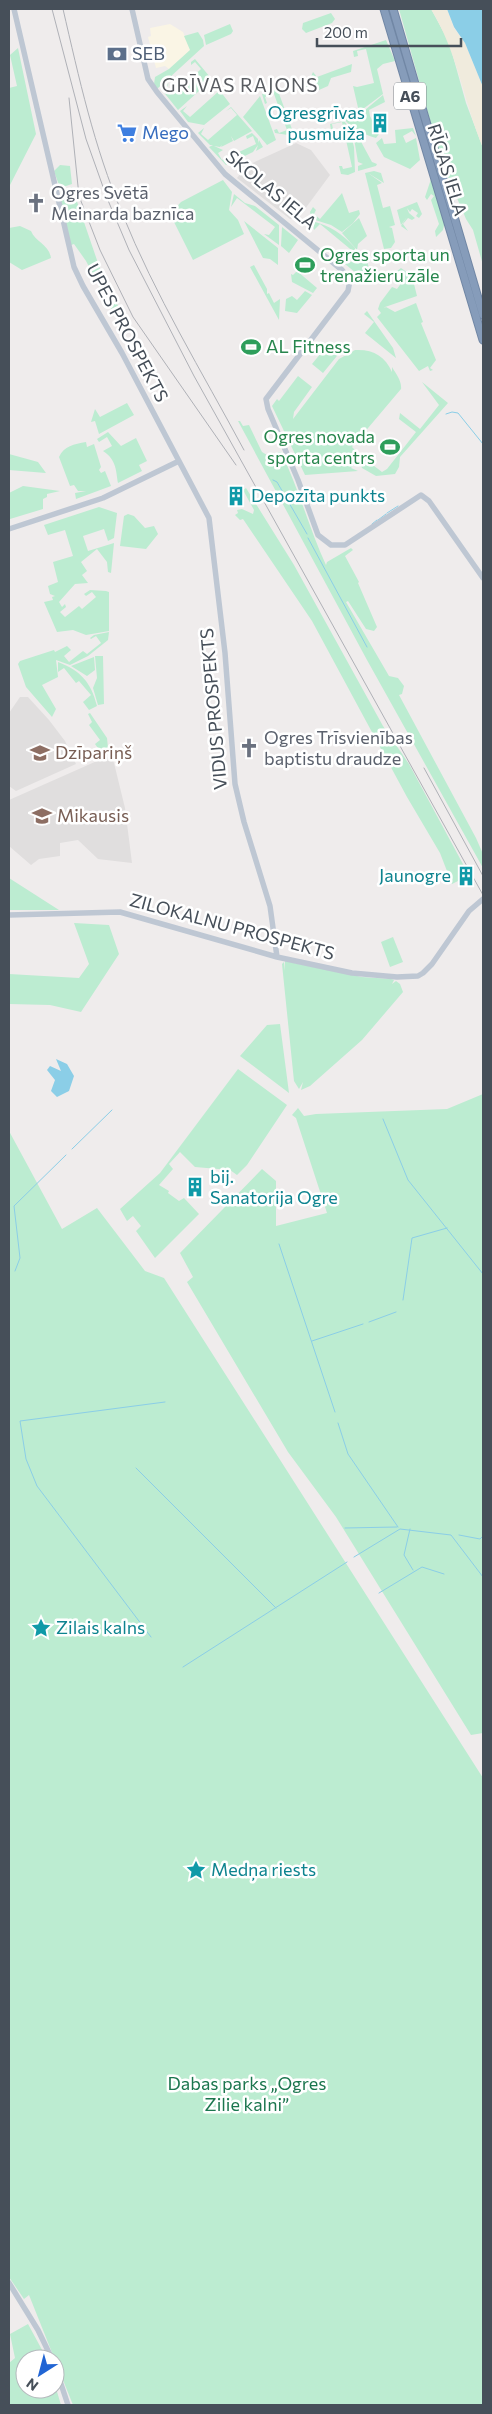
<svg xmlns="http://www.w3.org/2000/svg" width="492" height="2414" viewBox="0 0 492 2414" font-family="Commissioner,sans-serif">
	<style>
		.commercial { fill: #faf5e5 }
		.education { fill: #e0dede }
		.green { fill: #bcecd1 }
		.sand { fill: #f0ebdd }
		.water { fill: #8bcee7 }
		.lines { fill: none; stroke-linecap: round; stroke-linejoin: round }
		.stream { stroke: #8bcee7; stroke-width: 1 }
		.highway-casing { stroke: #7187a5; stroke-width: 9 }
		.secondary { stroke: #bec7d3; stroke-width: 5.5 }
		.highway { stroke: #869cba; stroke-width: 7 }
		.rail { stroke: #afb1b7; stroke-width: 1 }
		.labels { text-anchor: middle; stroke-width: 5; stroke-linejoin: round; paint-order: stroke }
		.shield { fill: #fff; stroke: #7e848b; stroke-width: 1 }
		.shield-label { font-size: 16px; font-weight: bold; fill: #464f59 }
		.service-label { font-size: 18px; fill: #4e5e75; stroke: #fff; text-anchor: start }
		.culture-label { font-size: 18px; fill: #0d838f; stroke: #fff; text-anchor: start }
		.shop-label { font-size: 18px; fill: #366cbe; stroke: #fff; text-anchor: start }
		.street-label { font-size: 18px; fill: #464f59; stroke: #fff }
		.worship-label { font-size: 18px; fill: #5b616d; stroke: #fff; text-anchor: start }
		.leisure-label { font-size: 18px; fill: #27864d; stroke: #fff; text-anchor: start }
		.education-label { font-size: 18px; fill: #785e54; stroke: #fff; text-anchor: start }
		.park-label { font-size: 18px; fill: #1b764e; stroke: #fff }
		.neighbourhood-label { font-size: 19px; letter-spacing: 1px; fill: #595c61; stroke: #fff }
	</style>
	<rect width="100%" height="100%" fill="#efecec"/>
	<!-- commercial -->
	<path class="commercial" d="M 170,24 L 183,32 L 191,50 L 169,69 L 165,66 L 156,68 L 148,37 L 151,36 L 150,28 Z"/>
	<!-- education -->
	<path class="education" d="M 296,143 L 311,150 L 330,175 L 299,217 L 290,219 L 237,178 L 246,166 Z
		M 20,697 L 28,697 L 49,720 L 65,741 L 76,764 L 16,791 L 9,786 L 9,713 Z
		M 106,757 L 111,758 L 114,763 L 125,808 L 132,863 L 98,859 L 78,840 L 60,843 L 60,856 L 39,859 L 31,865 L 9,846 L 9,800 Z"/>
	<!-- green -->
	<path class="green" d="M 399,9 L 431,9 L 449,42 L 466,103 L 483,148 L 483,265 L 473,230 L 466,219 L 442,163 Z
		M 331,13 L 335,19 L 332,23 L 306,33 L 302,29 L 303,23 Z
		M 230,24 L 233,31 L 231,34 L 206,45 L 204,35 Z
		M 198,32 L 203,40 L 204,46 L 157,89 L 154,84 L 155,77 L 169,69 L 190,50 L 184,36 Z
		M 386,40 L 395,61 L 383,64 L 377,69 L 383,94 L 359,112 L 353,86 L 357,87 L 374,83 L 366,49 L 357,51 L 358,56 L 354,57 L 353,51 Z
		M 18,48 L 36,134 L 9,187 L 9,88 L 17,86 L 10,55 Z
		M 195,59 L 210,77 L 210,81 L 178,110 L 162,90 L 169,83 L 166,88 L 173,95 L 201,69 L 195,62 L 191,65 L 191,62 Z
		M 352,64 L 351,72 L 331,78 L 328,86 L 319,90 L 305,90 L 313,72 L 317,77 Z
		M 214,83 L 230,104 L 204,125 L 188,122 L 180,111 L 187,106 L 183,111 L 190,117 L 219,91 L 213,84 L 209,88 Z
		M 277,88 L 293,132 L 288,135 L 275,133 L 274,130 L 277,129 L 279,133 L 287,130 L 274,94 L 265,97 L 267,103 L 265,104 L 262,94 Z
		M 383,95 L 385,102 L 369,110 L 370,116 L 379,134 L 376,138 C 364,135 344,125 341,112 L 346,111 L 347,115 L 356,113 L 359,115 Z
		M 260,96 L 276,140 L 267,145 L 243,117 Z
		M 231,107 L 252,131 L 234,141 L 231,136 L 233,141 L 221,147 L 222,145 L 220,147 L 214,146 L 223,150 L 218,153 L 222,160 L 256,144 L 253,136 L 247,139 L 246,136 L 252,133 L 258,139 L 258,143 L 259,140 L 263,147 L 256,151 L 258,145 L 253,152 L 226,165 L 209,147 L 213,145 L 210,145 L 198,133 L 204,128 L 201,134 L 208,140 L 237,115 L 231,108 L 226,111 Z
		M 344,121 L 352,131 L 350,132 L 354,147 L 355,172 L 348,175 L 341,174 L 339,166 L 342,166 L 343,169 L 352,167 L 342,122 L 332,124 L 333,129 L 331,130 L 330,124 Z
		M 352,127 L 364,135 L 359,138 L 372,162 L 377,164 L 376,166 L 358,171 L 358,166 L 363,164 L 358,162 Z
		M 413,128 L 416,136 L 412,131 L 403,136 L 406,143 L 416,138 L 420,160 L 410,169 L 384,157 L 376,143 L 382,138 L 384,144 L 396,143 L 395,130 Z
		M 60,165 L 70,166 L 72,184 L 60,188 L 54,171 Z
		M 374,171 L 381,173 L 384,183 L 368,173 L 382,183 L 377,185 L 383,208 L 390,206 L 395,225 L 389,227 L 392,228 L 395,242 L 391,248 L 384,249 L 365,173 Z
		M 431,179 L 445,221 L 443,230 L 436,237 L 435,231 L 439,224 L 431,200 L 434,196 L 431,194 L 427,200 L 425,197 Z
		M 223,180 L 232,192 L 229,210 L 238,220 L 244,234 L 193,260 L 170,214 L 181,202 Z
		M 72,187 L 99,266 L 118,306 L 111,309 L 86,261 L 74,244 L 71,245 L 60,197 L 62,193 Z
		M 342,193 L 349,213 L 359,210 L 360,214 L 353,223 L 342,232 L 331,225 L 312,219 L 310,212 L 313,207 L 316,210 L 314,214 L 320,219 Z
		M 234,194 L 245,203 L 255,206 L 279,225 L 279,245 L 264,234 L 269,235 L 275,227 L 237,198 L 231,207 Z
		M 417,202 L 422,214 L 419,218 L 416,216 L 418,213 L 412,209 L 410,212 L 407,208 L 409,213 L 415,218 L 412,220 L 408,218 L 403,224 L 408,231 L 401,226 L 407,217 L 401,225 L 397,210 Z
		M 359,218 L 367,236 L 358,244 L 357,250 L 342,233 Z
		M 244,221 L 278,248 L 278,265 L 270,259 L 263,258 Z
		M 312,221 C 330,226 342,233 355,248 L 355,253 L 320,224 L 314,230 Z
		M 20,226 L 31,231 C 35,242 49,244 51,258 L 22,270 L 9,262 L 9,228 Z
		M 282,227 L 298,240 L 289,253 L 281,246 Z
		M 365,254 L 369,268 L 362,266 L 369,269 L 369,271 L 356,273 L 345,264 L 351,262 L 355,255 L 360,258 Z
		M 254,265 L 267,289 L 267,294 L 269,293 L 274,303 L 280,299 L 279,320 L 250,267 Z
		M 401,268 L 412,276 L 417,296 L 385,307 L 384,308 L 386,307 L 395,312 L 416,303 L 423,322 L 421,323 L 436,360 L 430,368 L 433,370 L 430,371 L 428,366 L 419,371 L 377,317 L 381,313 L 378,309 L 380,303 L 392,287 L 397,289 L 402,282 L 392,275 Z
		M 297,271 L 317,288 L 313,293 L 292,282 L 291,274 L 293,275 Z
		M 305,291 L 312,295 L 297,313 L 285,311 L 286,299 L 292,296 L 297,300 Z
		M 367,311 L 393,348 L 396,358 L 365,333 L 374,322 L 364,314 Z
		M 330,342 L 341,351 L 323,373 L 312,364 Z
		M 355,350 C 373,349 385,356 392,372 L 392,367 C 396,374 402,381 401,389 L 352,447 L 361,456 L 351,468 L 358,471 L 305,475 L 272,406 L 277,399 L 279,401 L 298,376 L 312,387 L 294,412 L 293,419 L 339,359 Z
		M 422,382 L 448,403 L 400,457 L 399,467 L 395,474 L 376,476 L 362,468 L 360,463 L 365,459 L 382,472 L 387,469 L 416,432 L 399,419 L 400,413 L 420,429 L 439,405 Z
		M 127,403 L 134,415 L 99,434 L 95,421 L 91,422 L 95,409 L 100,417 Z
		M 238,421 L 240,421 L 243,426 L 249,425 L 262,452 L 267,455 L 281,452 C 299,489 310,531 326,565 L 327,562 L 351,548 L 353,550 L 345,556 L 359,582 L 358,583 L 377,627 L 374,631 L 366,629 L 348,601 L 346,602 L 389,676 L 398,678 L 404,686 L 402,694 L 399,695 L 476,838 L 483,854 L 483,868 L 367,660 Z
		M 108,432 L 121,446 L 136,438 L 147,461 L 139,465 L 142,471 L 118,483 C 116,472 117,460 103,451 L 112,446 L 107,437 L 99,442 L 97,439 Z
		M 86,442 L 87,447 L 94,444 L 101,467 L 99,470 L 101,473 L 105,471 L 111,486 L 76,499 L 75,493 L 86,491 L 78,491 L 74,485 L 70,486 L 59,457 C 64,446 74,444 86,442 Z
		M 9,454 L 38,462 L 46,473 L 9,470 Z
		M 23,486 L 60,491 L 47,494 L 47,497 L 43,499 L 43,509 L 10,519 L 9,493 Z
		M 246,488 L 294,565 L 383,726 L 409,764 L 464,866 L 464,869 L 460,871 L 468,884 L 466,885 L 458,881 L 452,884 L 440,853 L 407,797 L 312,621 L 243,519 L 240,520 L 235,515 L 238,513 L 237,510 L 242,509 L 253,514 L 254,510 L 243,490 Z
		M 99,507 L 117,513 L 114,538 L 108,541 L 104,529 L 83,536 L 88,551 L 114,543 L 111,573 L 108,572 L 107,562 L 97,549 L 81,562 L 87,571 L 82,575 L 88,583 L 75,584 L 59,602 L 62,607 L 65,604 L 66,607 L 60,612 L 65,617 L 79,606 L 82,609 L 96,597 L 92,592 L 86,596 L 84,594 L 90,590 L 106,591 L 109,592 L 109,631 L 86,635 L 73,630 L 57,632 L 44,602 L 53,600 L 52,597 L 55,596 L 50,594 L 48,586 L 58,582 L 53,562 L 73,556 L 65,530 L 48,535 L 44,525 Z
		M 128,514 L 134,516 L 145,528 L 154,526 L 158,534 L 146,549 L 120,546 L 124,516 Z
		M 109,632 L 108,640 L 88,656 L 70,665 L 56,660 L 58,677 L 42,685 L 56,709 L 52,717 L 26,687 L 18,664 L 20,661 L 54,650 L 55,652 L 67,646 L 71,650 L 64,656 L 69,662 L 83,651 L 87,654 L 101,643 L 96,636 L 91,639 L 90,638 L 94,635 Z
		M 95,656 L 103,656 L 104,704 L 98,705 L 93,688 L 97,678 Z
		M 94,657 L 95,670 L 87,676 L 71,666 Z
		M 58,662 C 81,671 91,682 97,706 L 89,710 L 83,702 L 91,695 L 79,681 L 76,683 L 64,668 L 58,672 Z
		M 90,713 L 107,738 L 108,748 L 100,751 L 95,744 L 100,740 L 89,725 L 92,722 L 88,714 Z
		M 9,878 L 59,910 L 9,910 Z
		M 74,923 L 109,925 L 119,954 L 81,1012 L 50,1005 L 9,1004 L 9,974 L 79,978 L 89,964 Z
		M 393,937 L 403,962 L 390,967 L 381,942 Z
		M 285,961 L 362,977 L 391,979 L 394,980 L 392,984 L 396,981 L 400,984 L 403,992 L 362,1040 L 310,1086 L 301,1090 L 303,1082 L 299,1089 L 294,1081 L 282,964 L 284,962 L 285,971 Z
		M 280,1024 L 289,1093 L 240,1056 L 267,1025 Z
		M 238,1069 L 287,1105 L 247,1165 L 237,1175 L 230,1170 L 195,1167 L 180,1152 L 169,1164 L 173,1169 L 159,1185 L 169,1191 L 168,1193 L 179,1201 L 184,1198 L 199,1214 L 155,1258 L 136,1231 L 141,1226 L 133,1216 L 127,1221 L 120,1209 L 160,1173 Z
		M 483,1094 L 483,1733 L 471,1735 L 336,1517 L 288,1452 L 187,1282 L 193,1277 L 180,1253 L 262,1169 L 276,1181 L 276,1226 L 327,1213 L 296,1118 L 292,1115 L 298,1108 L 304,1116 L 316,1114 L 447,1109 Z
		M 9,1131 L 62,1229 L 97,1208 L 145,1271 L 164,1278 L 483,1778 L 483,2405 L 73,2405 L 29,2295 L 24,2299 L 9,2277 Z
		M 28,2324 L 47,2359 L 25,2359 L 25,2389 L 55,2389 L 55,2385 L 61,2405 L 9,2405 L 9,2363 L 15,2358 L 10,2334 Z"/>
	<!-- sand -->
	<path class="sand" d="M 431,9 L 447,9 L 454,28 L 465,43 L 483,87 L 483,148 C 464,102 457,51 431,9 Z"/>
	<!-- water -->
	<path class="water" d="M 447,9 L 483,9 L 483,87 L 465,43 L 454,27 Z
		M 56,1059 L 67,1064 L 74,1076 L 69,1091 L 57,1097 L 51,1091 L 55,1080 L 47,1070 L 50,1066 L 61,1071 Z"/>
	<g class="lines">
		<!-- stream -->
		<path class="stream" d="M 446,414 L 452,412 L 458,413 L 483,444
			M 273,480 L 277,482 L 307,534
			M 387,513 L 398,506
			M 378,520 L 386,514
			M 372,524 L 377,520
			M 308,538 L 367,647
			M 383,1119 L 408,1180 L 483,1274
			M 72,1149 L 112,1110
			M 279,1244 L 335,1412
			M 15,1271 L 20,1258 L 14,1206 L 66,1155
			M 403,1300 L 412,1238 L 447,1228
			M 369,1322 L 396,1312
			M 312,1341 L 363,1324
			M 338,1423 L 348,1454 L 398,1527
			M 136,1468 L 276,1608
			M 345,1528 L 397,1527
			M 410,1529 L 404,1555 L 413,1570
			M 459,1535 L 480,1539 L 483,1536
			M 354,1557 L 400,1529 L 451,1535 L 483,1577
			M 379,1593 L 422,1567 L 444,1574
			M 151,1637 L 37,1486 L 26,1459 L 20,1421 L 165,1402
			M 183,1667 L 347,1562"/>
		<defs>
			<path id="highway" d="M 384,9 L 483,340
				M 393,9 L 483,315"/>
		</defs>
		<!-- highway casing -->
		<use href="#highway" class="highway-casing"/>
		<!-- secondary -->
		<path class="secondary" d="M 14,9 L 74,267 L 83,286 L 122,353 L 209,518 L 225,653 L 235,784 L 244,822 L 270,906 L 277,957
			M 132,9 L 148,79 L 157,92 L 225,174 L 342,270 L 350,280 L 348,291 L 266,399 L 268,409 L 298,480 L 318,535 L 331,545 L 345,545 L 421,495 L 429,501 L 483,578
			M 9,529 L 103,498 L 179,461
			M 9,915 L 120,912 L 277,957 L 352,973 L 397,977 L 418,976 L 423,973 L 432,964 L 469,911 L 483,899
			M 9,2283 L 38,2330 L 52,2359
			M 55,2366 L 68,2405"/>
		<!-- highway -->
		<use href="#highway" class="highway"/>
		<!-- rail -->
		<path class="rail" d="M 52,9 L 86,139 L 107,198 L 129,250 L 194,376 L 483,895
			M 63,9 C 79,78 94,147 122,213 C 155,295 202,372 244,450
			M 69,98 L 79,196 L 100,250 L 133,317 L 236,465
			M 424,768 L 483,876"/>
	</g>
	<!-- icons -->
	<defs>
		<symbol id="bank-bare" viewBox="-9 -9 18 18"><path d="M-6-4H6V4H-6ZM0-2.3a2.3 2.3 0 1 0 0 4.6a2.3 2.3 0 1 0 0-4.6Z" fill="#5c6f8a" stroke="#fff" stroke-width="2.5" paint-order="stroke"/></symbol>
		<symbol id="building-bare" viewBox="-9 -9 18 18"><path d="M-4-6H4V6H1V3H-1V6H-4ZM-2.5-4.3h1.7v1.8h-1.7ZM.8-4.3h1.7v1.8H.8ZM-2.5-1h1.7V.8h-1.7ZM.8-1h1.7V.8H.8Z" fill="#0f9aa8" stroke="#fff" stroke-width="2.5" paint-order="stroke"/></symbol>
		<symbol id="supermarket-bare" viewBox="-9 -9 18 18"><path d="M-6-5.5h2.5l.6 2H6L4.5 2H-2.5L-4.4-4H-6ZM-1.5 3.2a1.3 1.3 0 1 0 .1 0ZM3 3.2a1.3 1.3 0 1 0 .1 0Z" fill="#3f7fe0" stroke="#fff" stroke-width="2.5" paint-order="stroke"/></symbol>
		<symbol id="church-bare" viewBox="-9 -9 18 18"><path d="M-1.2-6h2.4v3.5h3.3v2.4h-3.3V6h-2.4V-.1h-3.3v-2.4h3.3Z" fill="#6b7280" stroke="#fff" stroke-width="2.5" paint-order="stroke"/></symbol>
		<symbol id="stadium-bare" viewBox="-9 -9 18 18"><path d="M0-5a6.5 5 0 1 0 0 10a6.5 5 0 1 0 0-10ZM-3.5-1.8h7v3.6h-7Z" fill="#2e9e5b" stroke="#fff" stroke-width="2.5" paint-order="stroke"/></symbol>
		<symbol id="school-bare" viewBox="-9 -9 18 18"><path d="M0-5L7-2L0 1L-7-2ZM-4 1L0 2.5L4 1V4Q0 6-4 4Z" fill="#8d6e63" stroke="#fff" stroke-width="2.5" paint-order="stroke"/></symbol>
		<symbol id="sight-bare" viewBox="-9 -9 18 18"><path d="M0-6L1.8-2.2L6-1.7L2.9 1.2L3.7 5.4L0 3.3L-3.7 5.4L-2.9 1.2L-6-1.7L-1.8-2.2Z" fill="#0f9aa8" stroke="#fff" stroke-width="2.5" paint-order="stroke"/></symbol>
	</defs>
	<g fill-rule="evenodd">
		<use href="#bank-bare" x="103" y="40" width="28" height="28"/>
		<use href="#building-bare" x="366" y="109" width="28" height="28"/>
		<use href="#supermarket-bare" x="113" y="119" width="28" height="28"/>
		<use href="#church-bare" x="22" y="189" width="28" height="28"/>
		<use href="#stadium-bare" x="291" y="251" width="28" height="28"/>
		<use href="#stadium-bare" x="237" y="333" width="28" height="28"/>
		<use href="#stadium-bare" x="376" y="433" width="28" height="28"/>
		<use href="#building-bare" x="222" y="482" width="28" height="28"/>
		<use href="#church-bare" x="235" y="734" width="28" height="28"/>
		<use href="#school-bare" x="26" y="739" width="28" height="28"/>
		<use href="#school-bare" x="28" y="802" width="28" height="28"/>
		<use href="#building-bare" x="452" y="862" width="28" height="28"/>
		<use href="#building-bare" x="181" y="1173" width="28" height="28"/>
		<use href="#sight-bare" x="27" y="1614" width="28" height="28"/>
		<use href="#sight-bare" x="182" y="1856" width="28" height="28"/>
	</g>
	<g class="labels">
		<!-- shield labels -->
		<rect class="shield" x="394" y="82.5" width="32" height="27" rx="4"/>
		<g class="shield-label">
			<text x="410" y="102">A6</text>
		</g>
		<!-- service labels -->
		<g class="service-label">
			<text x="132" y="60">SEB</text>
		</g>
		<!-- culture labels -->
		<g class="culture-label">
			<text x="365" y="119" text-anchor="end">Ogresgrīvas<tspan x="365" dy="21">pusmuiža</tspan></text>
			<text x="251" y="502">Depozīta punkts</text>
			<text x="451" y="882" text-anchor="end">Jaunogre</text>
			<text x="210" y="1183">bij.<tspan x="210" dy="21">Sanatorija Ogre</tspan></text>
			<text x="56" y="1634">Zilais kalns</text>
			<text x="211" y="1876">Medņa riests</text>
		</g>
		<!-- shop labels -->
		<g class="shop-label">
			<text x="142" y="139">Mego</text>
		</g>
		<!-- street labels -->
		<g class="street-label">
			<text transform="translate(447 170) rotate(73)" y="6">RĪGAS IELA</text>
			<text transform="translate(271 190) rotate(40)" y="6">SKOLAS IELA</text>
			<text transform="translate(127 333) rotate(62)" y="6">UPES PROSPEKTS</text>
			<text transform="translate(214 709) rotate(-95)" y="6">VIDUS PROSPEKTS</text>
			<text transform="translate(232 927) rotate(15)" y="6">ZILOKALNU PROSPEKTS</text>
		</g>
		<!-- worship labels -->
		<g class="worship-label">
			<text x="51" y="199">Ogres Svētā<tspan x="51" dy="21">Meinarda baznīca</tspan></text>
			<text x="264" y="744">Ogres Trīsvienības<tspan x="264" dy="21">baptistu draudze</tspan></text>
		</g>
		<!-- leisure labels -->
		<g class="leisure-label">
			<text x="320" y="261">Ogres sporta un<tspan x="320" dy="21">trenažieru zāle</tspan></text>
			<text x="266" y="353">AL Fitness</text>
			<text x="375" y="443" text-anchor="end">Ogres novada<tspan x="375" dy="21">sporta centrs</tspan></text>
		</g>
		<!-- education labels -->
		<g class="education-label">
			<text x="55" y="759">Dzīpariņš</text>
			<text x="57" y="822">Mikausis</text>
		</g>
		<!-- park labels -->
		<g class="park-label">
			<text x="247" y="2090">Dabas parks „Ogres<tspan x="247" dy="21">Zilie kalni”</tspan></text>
		</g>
		<!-- neighbourhood labels -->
		<g class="neighbourhood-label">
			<text x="240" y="92">GRĪVAS RAJONS</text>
		</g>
	</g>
	<!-- border -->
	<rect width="492" height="2414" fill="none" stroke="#464f59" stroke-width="20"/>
	<!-- north arrow -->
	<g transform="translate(40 2374) rotate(216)"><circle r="24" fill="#ffffff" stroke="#b5b9bd"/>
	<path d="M0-4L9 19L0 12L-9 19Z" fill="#2165d4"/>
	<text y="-8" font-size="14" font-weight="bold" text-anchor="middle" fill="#464f59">N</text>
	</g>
	<!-- scale -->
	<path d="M317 38v8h144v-8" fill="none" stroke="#464f59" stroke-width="2.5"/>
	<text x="324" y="38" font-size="15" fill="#464f59" stroke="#ffffff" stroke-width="4" paint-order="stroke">200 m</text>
</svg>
